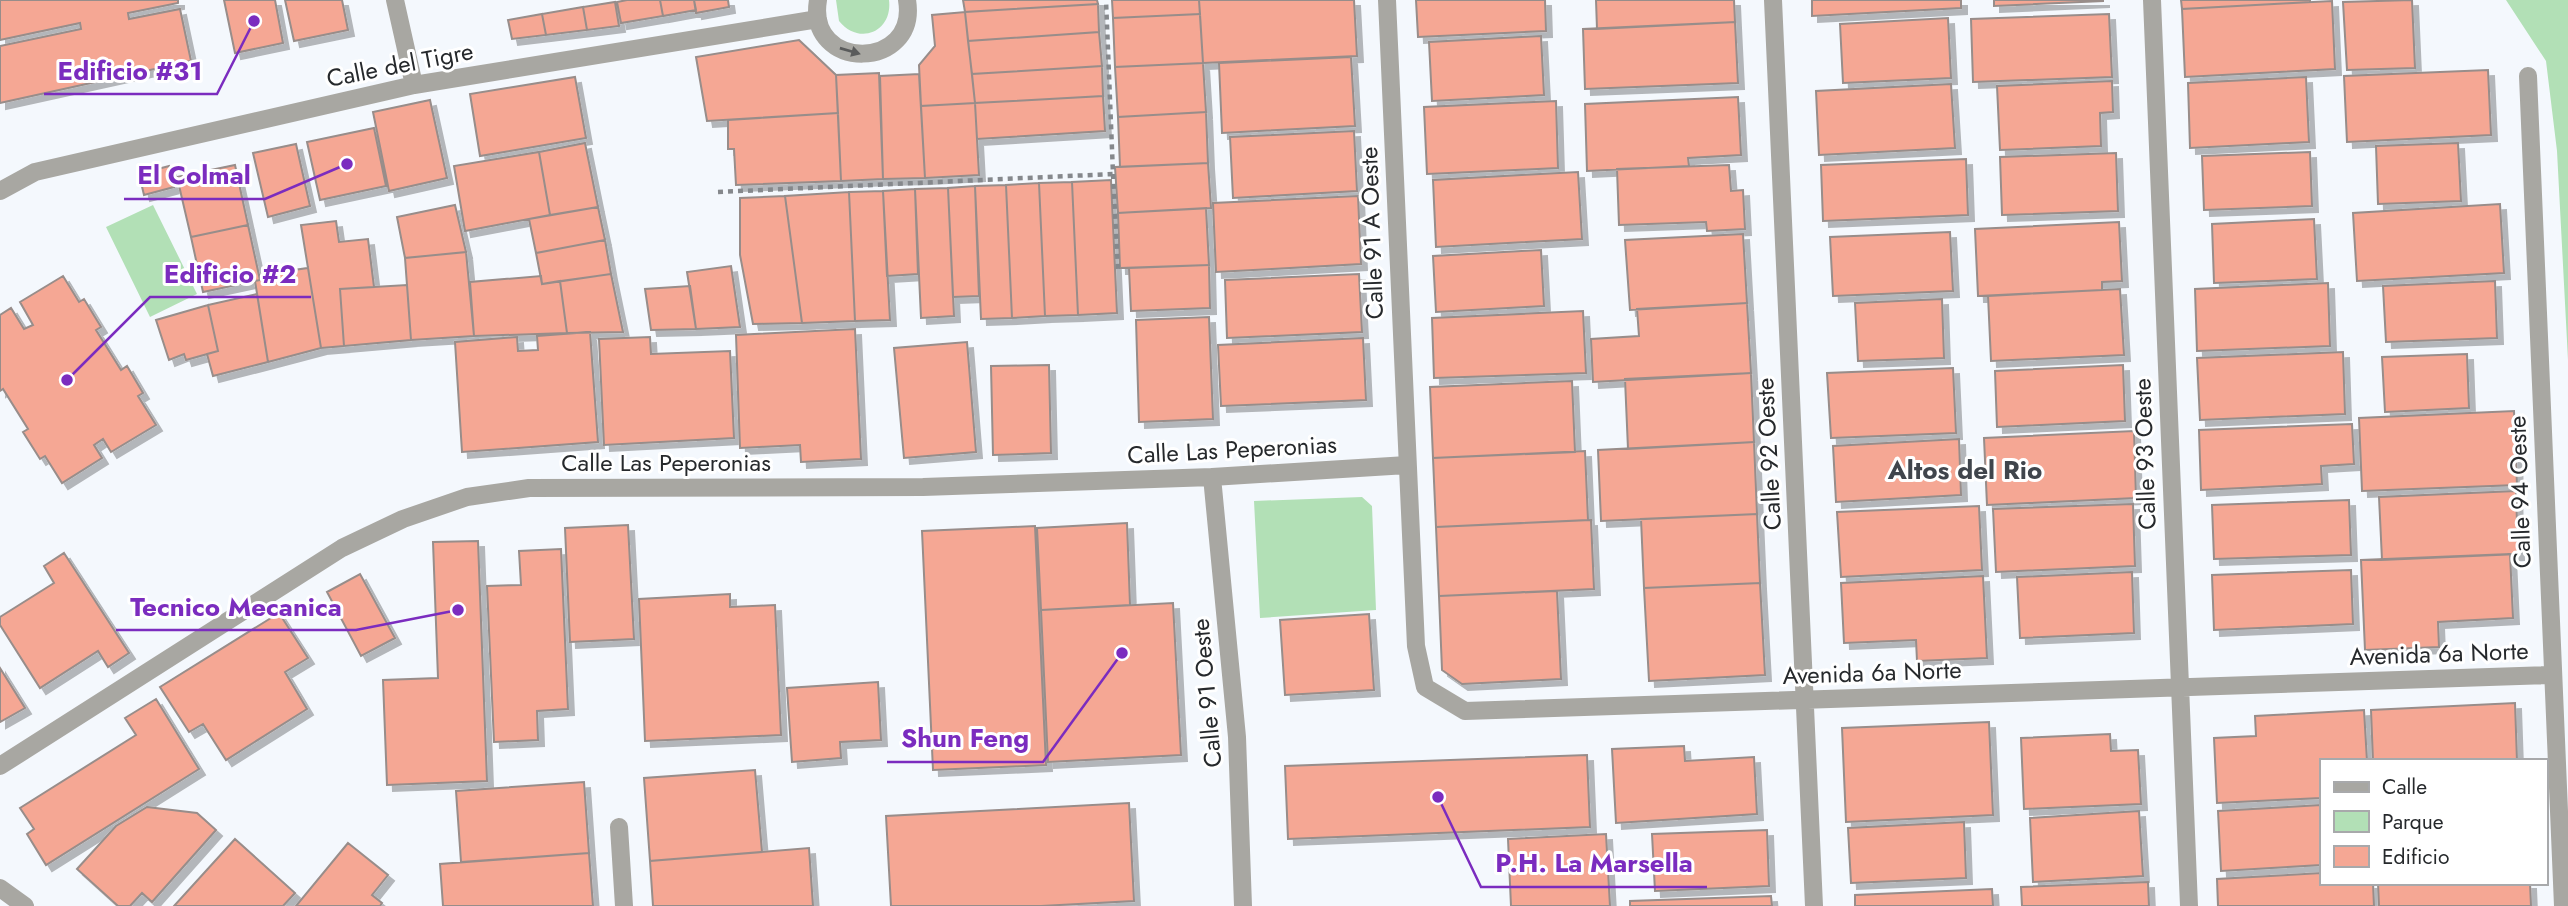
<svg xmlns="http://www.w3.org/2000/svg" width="2568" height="906" viewBox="0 0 2568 906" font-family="Jost,sans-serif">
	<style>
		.green { fill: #b2e0b6 }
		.building { fill: #f5a794; stroke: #988d8a; stroke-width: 2; filter: url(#shadow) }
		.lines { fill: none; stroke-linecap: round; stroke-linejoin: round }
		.path { stroke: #85888c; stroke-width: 4.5; stroke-dasharray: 5 5; stroke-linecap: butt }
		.minor { stroke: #a8a7a2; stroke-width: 18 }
		.oneway { fill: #5a5b5b }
		.labels { text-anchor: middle; stroke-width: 6; stroke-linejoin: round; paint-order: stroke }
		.street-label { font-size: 24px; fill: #26292c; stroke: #fff }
		.neighbourhood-label { font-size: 26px; font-weight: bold; fill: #40454c; stroke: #fff }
		.leader { fill: none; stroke: #7b2cbf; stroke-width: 2.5 }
		.callout-dot { fill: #7b2cbf; stroke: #fff; stroke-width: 2.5 }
		.callout-label { font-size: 26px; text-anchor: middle; font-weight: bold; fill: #7b2cbf; stroke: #fff; stroke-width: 6; stroke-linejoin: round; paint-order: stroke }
	</style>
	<defs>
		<filter id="shadow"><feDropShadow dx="6" dy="6" stdDeviation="0" flood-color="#0004"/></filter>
	</defs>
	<rect width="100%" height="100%" fill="#f4f8fd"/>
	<!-- green -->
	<path class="green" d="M 836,0 L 889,0 C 893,32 859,46 839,21 Z
		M 2506,0 L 2568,0 L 2568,360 L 2557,151 L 2546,61 Z
		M 153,205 L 197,294 L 150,317 L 106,227 Z
		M 1362,497 L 1372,506 L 1376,610 L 1260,618 L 1254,501 Z"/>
	<!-- building -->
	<path class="building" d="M 0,0 L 178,0 L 178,3 L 128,13 L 129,19 L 180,9 L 191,61 L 0,103 L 0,46 L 81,29 L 80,23 L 0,40 Z
		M 224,0 L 275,0 L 283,43 L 235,53 Z
		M 285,0 L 342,0 L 348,30 L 294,41 Z
		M 627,0 L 660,0 L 663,16 L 621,23 L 617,2 Z
		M 660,0 L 694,0 L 696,10 L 663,16 Z
		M 694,0 L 728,0 L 729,7 L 696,13 Z
		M 963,0 L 1097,0 L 1098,4 L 965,12 Z
		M 1112,0 L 1199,0 L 1200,14 L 1113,18 Z
		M 1199,0 L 1354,0 L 1357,56 L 1203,63 Z
		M 1416,0 L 1545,0 L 1546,31 L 1418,37 Z
		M 1596,0 L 1734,0 L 1735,22 L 1597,29 Z
		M 1812,0 L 1961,0 L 1961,8 L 1812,16 Z
		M 1994,0 L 2103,0 L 2103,1 L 1994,6 Z
		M 2181,0 L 2310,0 L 2310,2 L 2182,9 Z
		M 2412,0 L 2415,68 L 2347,70 L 2343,2 Z
		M 2332,1 L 2335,69 L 2185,77 L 2182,9 Z
		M 615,2 L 619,26 L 587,30 L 583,7 Z
		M 1098,4 L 1099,32 L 968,41 L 965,12 Z
		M 583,7 L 587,30 L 546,35 L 542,14 Z
		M 965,12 L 975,103 L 921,106 L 919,65 L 935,46 L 932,15 Z
		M 542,14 L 546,35 L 512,39 L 508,20 Z
		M 1200,14 L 1203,63 L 1115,67 L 1113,18 Z
		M 2109,14 L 2112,77 L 1973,82 L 1971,19 Z
		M 1948,18 L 1951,78 L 1843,83 L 1840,24 Z
		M 1735,22 L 1738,83 L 1585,89 L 1583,29 Z
		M 1099,32 L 1102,66 L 972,74 L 968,41 Z
		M 1541,36 L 1544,95 L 1432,101 L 1429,42 Z
		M 799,40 L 836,75 L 838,113 L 707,121 L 696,57 Z
		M 1351,57 L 1355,126 L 1222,133 L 1219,63 Z
		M 1203,63 L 1206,112 L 1118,117 L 1115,67 Z
		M 1102,66 L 1103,96 L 975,103 L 972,74 Z
		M 2488,70 L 2491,135 L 2347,142 L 2344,76 Z
		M 879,73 L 883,179 L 841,181 L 836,75 Z
		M 919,74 L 925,178 L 883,179 L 880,76 Z
		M 575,77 L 586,138 L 480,156 L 470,94 Z
		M 2306,77 L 2309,142 L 2190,148 L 2188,83 Z
		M 2112,81 L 2113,112 L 2100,113 L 2101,146 L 2000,150 L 1997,86 Z
		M 1951,84 L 1955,148 L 1819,155 L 1816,91 Z
		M 1103,96 L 1105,131 L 977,139 L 975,103 Z
		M 1738,97 L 1741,155 L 1688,158 L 1689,166 L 1587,171 L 1585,104 Z
		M 430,100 L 447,178 L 389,191 L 373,112 Z
		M 1556,101 L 1558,168 L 1427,174 L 1424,107 Z
		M 975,103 L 979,175 L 925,178 L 921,106 Z
		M 1206,112 L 1208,163 L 1120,167 L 1118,117 Z
		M 838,113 L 841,181 L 736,185 L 734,149 L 728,149 L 728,120 Z
		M 374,128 L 386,186 L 320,200 L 307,142 Z
		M 1354,131 L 1357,191 L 1233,198 L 1230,137 Z
		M 585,143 L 598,207 L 550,215 L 539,152 Z
		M 2458,143 L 2461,201 L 2378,204 L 2376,146 Z
		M 296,144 L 310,206 L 268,217 L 253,153 Z
		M 539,152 L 550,215 L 465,231 L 454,166 Z
		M 2310,152 L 2312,206 L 2204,210 L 2202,156 Z
		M 2116,153 L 2118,211 L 2002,215 L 2000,157 Z
		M 1966,159 L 1968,215 L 1823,221 L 1821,165 Z
		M 1208,163 L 1211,208 L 1118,213 L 1115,167 Z
		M 235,165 L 248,225 L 191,237 L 177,177 Z
		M 1729,165 L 1731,191 L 1743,190 L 1745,229 L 1707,231 L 1706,222 L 1619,225 L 1617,169 Z
		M 169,166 L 174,187 L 144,195 L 139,174 Z
		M 1578,172 L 1582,239 L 1436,247 L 1433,180 Z
		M 1111,180 L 1117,313 L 1078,315 L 1072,182 Z
		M 1072,182 L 1078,315 L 1045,316 L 1039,183 Z
		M 1039,183 L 1045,316 L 1012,318 L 1006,185 Z
		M 1006,185 L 1012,318 L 981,319 L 975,186 Z
		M 975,186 L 979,296 L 953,297 L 948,188 Z
		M 948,188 L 954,316 L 921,318 L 915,189 Z
		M 915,189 L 918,274 L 887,276 L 883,191 Z
		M 883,191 L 890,320 L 855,321 L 849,192 Z
		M 849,192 L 855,321 L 802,323 L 785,196 Z
		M 785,196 L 802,323 L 753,324 L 740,255 L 740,198 Z
		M 1358,196 L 1361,264 L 1216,272 L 1213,203 Z
		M 2500,204 L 2504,273 L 2357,281 L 2353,213 Z
		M 455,205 L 466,252 L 405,258 L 397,217 Z
		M 598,207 L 605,240 L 536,253 L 529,219 Z
		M 1206,208 L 1209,265 L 1120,268 L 1118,213 Z
		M 2314,219 L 2317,279 L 2214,283 L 2212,224 Z
		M 336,221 L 339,242 L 368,239 L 374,287 L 340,289 L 344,346 L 321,348 L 301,225 Z
		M 2119,222 L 2122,281 L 2102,282 L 2102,290 L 1978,296 L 1975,229 Z
		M 248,225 L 260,280 L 203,292 L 191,237 Z
		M 1950,232 L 1953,291 L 1833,296 L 1830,237 Z
		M 1743,234 L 1747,303 L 1630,310 L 1625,240 Z
		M 605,240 L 611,274 L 542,284 L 536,253 Z
		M 1541,250 L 1544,306 L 1436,312 L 1433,256 Z
		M 466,252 L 474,336 L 411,340 L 405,258 Z
		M 1209,265 L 1210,308 L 1131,311 L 1129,268 Z
		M 731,266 L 740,327 L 696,329 L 687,272 Z
		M 308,268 L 321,348 L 268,362 L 255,281 L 260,280 L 259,275 Z
		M 611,274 L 623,332 L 567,333 L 560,281 Z
		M 1359,274 L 1362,332 L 1227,338 L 1225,280 Z
		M 63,276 L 79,302 L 84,299 L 101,327 L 96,330 L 121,370 L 127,366 L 143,393 L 138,396 L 156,425 L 111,452 L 103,439 L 94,445 L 102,458 L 62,483 L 45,456 L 40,459 L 23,432 L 28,429 L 3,389 L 0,391 L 0,315 L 11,308 L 24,329 L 33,325 L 20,302 Z
		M 541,276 L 542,284 L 560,281 L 567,333 L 474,336 L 470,282 Z
		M 2495,281 L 2497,338 L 2386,342 L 2383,286 Z
		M 2328,283 L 2330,346 L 2197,351 L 2195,289 Z
		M 407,285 L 411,340 L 344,346 L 340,289 Z
		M 690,286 L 696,329 L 651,330 L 645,289 Z
		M 2120,289 L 2124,355 L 1991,361 L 1988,296 Z
		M 257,294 L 268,362 L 213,376 L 207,354 L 218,351 L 208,305 Z
		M 1942,299 L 1944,358 L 1858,361 L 1855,303 Z
		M 1747,303 L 1751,373 L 1593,382 L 1591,339 L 1639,336 L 1637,309 Z
		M 208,305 L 218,351 L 186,360 L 184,354 L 169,360 L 156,320 Z
		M 1583,311 L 1586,373 L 1434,378 L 1432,318 Z
		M 1209,317 L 1213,419 L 1139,422 L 1136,320 Z
		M 855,329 L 861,459 L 801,462 L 800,445 L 740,448 L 736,335 Z
		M 590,332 L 598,442 L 462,452 L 455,342 L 517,337 L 518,351 L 538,350 L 537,336 Z
		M 650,337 L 651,354 L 730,351 L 734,438 L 604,445 L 599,339 Z
		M 1363,338 L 1366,400 L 1221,406 L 1218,345 Z
		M 967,342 L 976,452 L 904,458 L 894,348 Z
		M 2343,352 L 2345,414 L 2200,420 L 2197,358 Z
		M 2467,354 L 2469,408 L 2385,412 L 2382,357 Z
		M 1049,365 L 1051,453 L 993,455 L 991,366 Z
		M 2123,365 L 2125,421 L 1997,427 L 1995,371 Z
		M 1953,368 L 1956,433 L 1831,438 L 1827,373 Z
		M 1751,373 L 1754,442 L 1628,449 L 1625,379 Z
		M 1572,381 L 1575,452 L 1433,458 L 1430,387 Z
		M 2514,411 L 2517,485 L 2362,491 L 2359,418 Z
		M 2352,424 L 2354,464 L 2321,466 L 2322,484 L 2201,490 L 2199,430 Z
		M 2134,431 L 2136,498 L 1987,505 L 1984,438 Z
		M 1959,439 L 1961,495 L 1836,502 L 1833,446 Z
		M 1754,442 L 1757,514 L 1601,521 L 1598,450 Z
		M 1585,451 L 1588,520 L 1436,527 L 1433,458 Z
		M 2516,491 L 2518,554 L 2382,560 L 2379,497 Z
		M 2349,500 L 2351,555 L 2214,559 L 2212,505 Z
		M 2133,504 L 2135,566 L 1996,572 L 1993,509 Z
		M 1979,506 L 1982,570 L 1841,577 L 1837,512 Z
		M 1757,514 L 1760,583 L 1644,588 L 1641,519 Z
		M 1591,520 L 1594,589 L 1439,596 L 1436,527 Z
		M 1127,523 L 1130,605 L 1041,610 L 1037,528 Z
		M 628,525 L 634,639 L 570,642 L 565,528 Z
		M 1035,526 L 1046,765 L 933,770 L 922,531 Z
		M 478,541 L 487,781 L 387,785 L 383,680 L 438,678 L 433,542 Z
		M 561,549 L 568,709 L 537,711 L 538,740 L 494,742 L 487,586 L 521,585 L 519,551 Z
		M 64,553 L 129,653 L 108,667 L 98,651 L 40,688 L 0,625 L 0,617 L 54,583 L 44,566 Z
		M 2510,554 L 2513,618 L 2438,622 L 2439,647 L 2365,650 L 2361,560 Z
		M 2351,570 L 2353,624 L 2214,630 L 2212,575 Z
		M 2132,572 L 2134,633 L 2020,638 L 2017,577 Z
		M 360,574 L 395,638 L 361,656 L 327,592 Z
		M 1983,576 L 1987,658 L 1917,661 L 1916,640 L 1844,643 L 1841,583 Z
		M 1760,583 L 1765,675 L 1649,681 L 1644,588 Z
		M 1557,591 L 1561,679 L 1462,684 L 1442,670 L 1439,596 Z
		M 730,594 L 730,607 L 775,605 L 781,735 L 645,741 L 639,599 Z
		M 1173,603 L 1181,755 L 1048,762 L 1041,610 Z
		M 279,613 L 308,658 L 285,672 L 307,709 L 226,760 L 203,724 L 189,732 L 160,687 Z
		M 1369,614 L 1374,690 L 1285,695 L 1280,620 Z
		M 0,668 L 25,708 L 0,722 Z
		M 878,682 L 881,740 L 840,742 L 841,758 L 792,762 L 787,688 Z
		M 156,699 L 199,769 L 46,865 L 27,834 L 34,829 L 20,808 L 136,735 L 125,718 Z
		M 2515,703 L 2517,761 L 2373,761 L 2371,710 Z
		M 2364,710 L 2367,761 L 2321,761 L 2321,798 L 2217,803 L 2214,738 L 2256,736 L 2255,716 Z
		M 1989,722 L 1993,815 L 1846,822 L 1842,728 Z
		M 2110,734 L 2111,751 L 2138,750 L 2141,804 L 2024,809 L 2021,738 Z
		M 1684,746 L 1685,761 L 1754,757 L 1757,814 L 1616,823 L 1612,749 Z
		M 1587,755 L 1590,827 L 1288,839 L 1285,766 Z
		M 755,770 L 762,852 L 650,861 L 644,778 Z
		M 584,782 L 589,853 L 461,862 L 456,791 Z
		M 1129,803 L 1134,901 L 1041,906 L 891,906 L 886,816 Z
		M 2321,805 L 2321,865 L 2221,871 L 2218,811 Z
		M 147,807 L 197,813 L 216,830 L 152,902 L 142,893 L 130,906 L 118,906 L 77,869 L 116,826 Z
		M 2139,811 L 2143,876 L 2033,882 L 2030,818 Z
		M 1964,822 L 1966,878 L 1851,883 L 1848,828 Z
		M 1767,830 L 1769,886 L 1655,891 L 1652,834 Z
		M 1606,834 L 1610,906 L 1511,906 L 1508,839 Z
		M 235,839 L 295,893 L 283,906 L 174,906 Z
		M 348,843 L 388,875 L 372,895 L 382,903 L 380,906 L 296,906 Z
		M 809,848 L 813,906 L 653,906 L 650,861 Z
		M 589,853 L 593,906 L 443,906 L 440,864 Z
		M 2321,873 L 2321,883 L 2373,883 L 2374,906 L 2218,906 L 2217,879 Z
		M 2148,882 L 2149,906 L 2022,906 L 2021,887 Z
		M 2378,883 L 2530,883 L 2531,906 L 2379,906 Z
		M 1992,889 L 1993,906 L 1855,906 L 1855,895 Z
		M 1771,896 L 1772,906 L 1630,906 L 1630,901 Z"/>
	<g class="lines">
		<!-- path -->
		<path class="path" d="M 1113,174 L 1118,270
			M 718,192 L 1113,174 L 1106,0"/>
		<!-- minor -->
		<path class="minor" d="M 395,0 L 414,85
			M 818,0 C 806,72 919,71 907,0
			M 1387,0 L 1416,646 L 1425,687 L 1465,711 L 2551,675
			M 1773,0 L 1814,906
			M 2152,0 L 2189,906
			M 2528,76 L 2563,906
			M 0,191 L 35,172 L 414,85 L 818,19
			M 1212,477 L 1237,737 L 1243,906
			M 0,766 L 342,548 L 403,519 L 467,497 L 529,488 L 923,487 L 1212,477 L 1407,465
			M 619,827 L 624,906
			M 0,888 L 25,906"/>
	</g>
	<!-- one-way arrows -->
	<defs><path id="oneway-solid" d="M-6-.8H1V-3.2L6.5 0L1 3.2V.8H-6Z" transform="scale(1.75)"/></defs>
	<use class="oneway" href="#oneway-solid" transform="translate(850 51) rotate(16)"/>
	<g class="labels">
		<!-- street labels -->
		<g class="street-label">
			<text transform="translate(400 65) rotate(-11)" y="8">Calle del Tigre</text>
			<text transform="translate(1372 233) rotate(-92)" y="8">Calle 91 A Oeste</text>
			<text transform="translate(1232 450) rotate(-3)" y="8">Calle Las Peperonias</text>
			<text transform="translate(1769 454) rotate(-93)" y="8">Calle 92 Oeste</text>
			<text transform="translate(2145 454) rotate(-92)" y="8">Calle 93 Oeste</text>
			<text x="666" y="471">Calle Las Peperonias</text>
			<text transform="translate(2520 492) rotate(-92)" y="8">Calle 94 Oeste</text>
			<text transform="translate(2439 654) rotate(-2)" y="8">Avenida 6a Norte</text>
			<text transform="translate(1872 673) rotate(-2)" y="8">Avenida 6a Norte</text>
			<text transform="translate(1207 693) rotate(-95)" y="8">Calle 91 Oeste</text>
		</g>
		<!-- neighbourhood labels -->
		<g class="neighbourhood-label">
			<text x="1965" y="479">Altos del Rio</text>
		</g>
	</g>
	<!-- callouts -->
	<path class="leader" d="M254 21L217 94H44M347 164L265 199H124M67 380L150 297H311M458 610L356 630H116M1122 653L1043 762H887M1438 797L1481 887H1707"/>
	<g class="callout-dot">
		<circle cx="254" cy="21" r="7"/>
		<circle cx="347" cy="164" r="7"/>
		<circle cx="67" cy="380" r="7"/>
		<circle cx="458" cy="610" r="7"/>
		<circle cx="1122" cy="653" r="7"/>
		<circle cx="1438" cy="797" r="7"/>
	</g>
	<g class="callout-label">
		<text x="130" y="80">Edificio #31</text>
		<text x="194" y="184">El Colmal</text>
		<text x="230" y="283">Edificio #2</text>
		<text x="236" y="616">Tecnico Mecanica</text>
		<text x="965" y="747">Shun Feng</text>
		<text x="1594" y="872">P.H. La Marsella</text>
	</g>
	<!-- legend -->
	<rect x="2320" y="759" width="228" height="126" fill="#ffffff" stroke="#a8a9ab" stroke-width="2"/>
	<rect x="2334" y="782" width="35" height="10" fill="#a8a7a2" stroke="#a8a9ab" stroke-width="2"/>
	<text x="2382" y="794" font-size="21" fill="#26292c">Calle</text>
	<rect x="2334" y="811" width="35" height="21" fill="#b2e0b6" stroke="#a8a9ab" stroke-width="2"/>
	<text x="2382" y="829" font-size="21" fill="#26292c">Parque</text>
	<rect x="2334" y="846" width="35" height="21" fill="#f5a794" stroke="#a8a9ab" stroke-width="2"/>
	<text x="2382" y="864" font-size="21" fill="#26292c">Edificio</text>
</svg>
